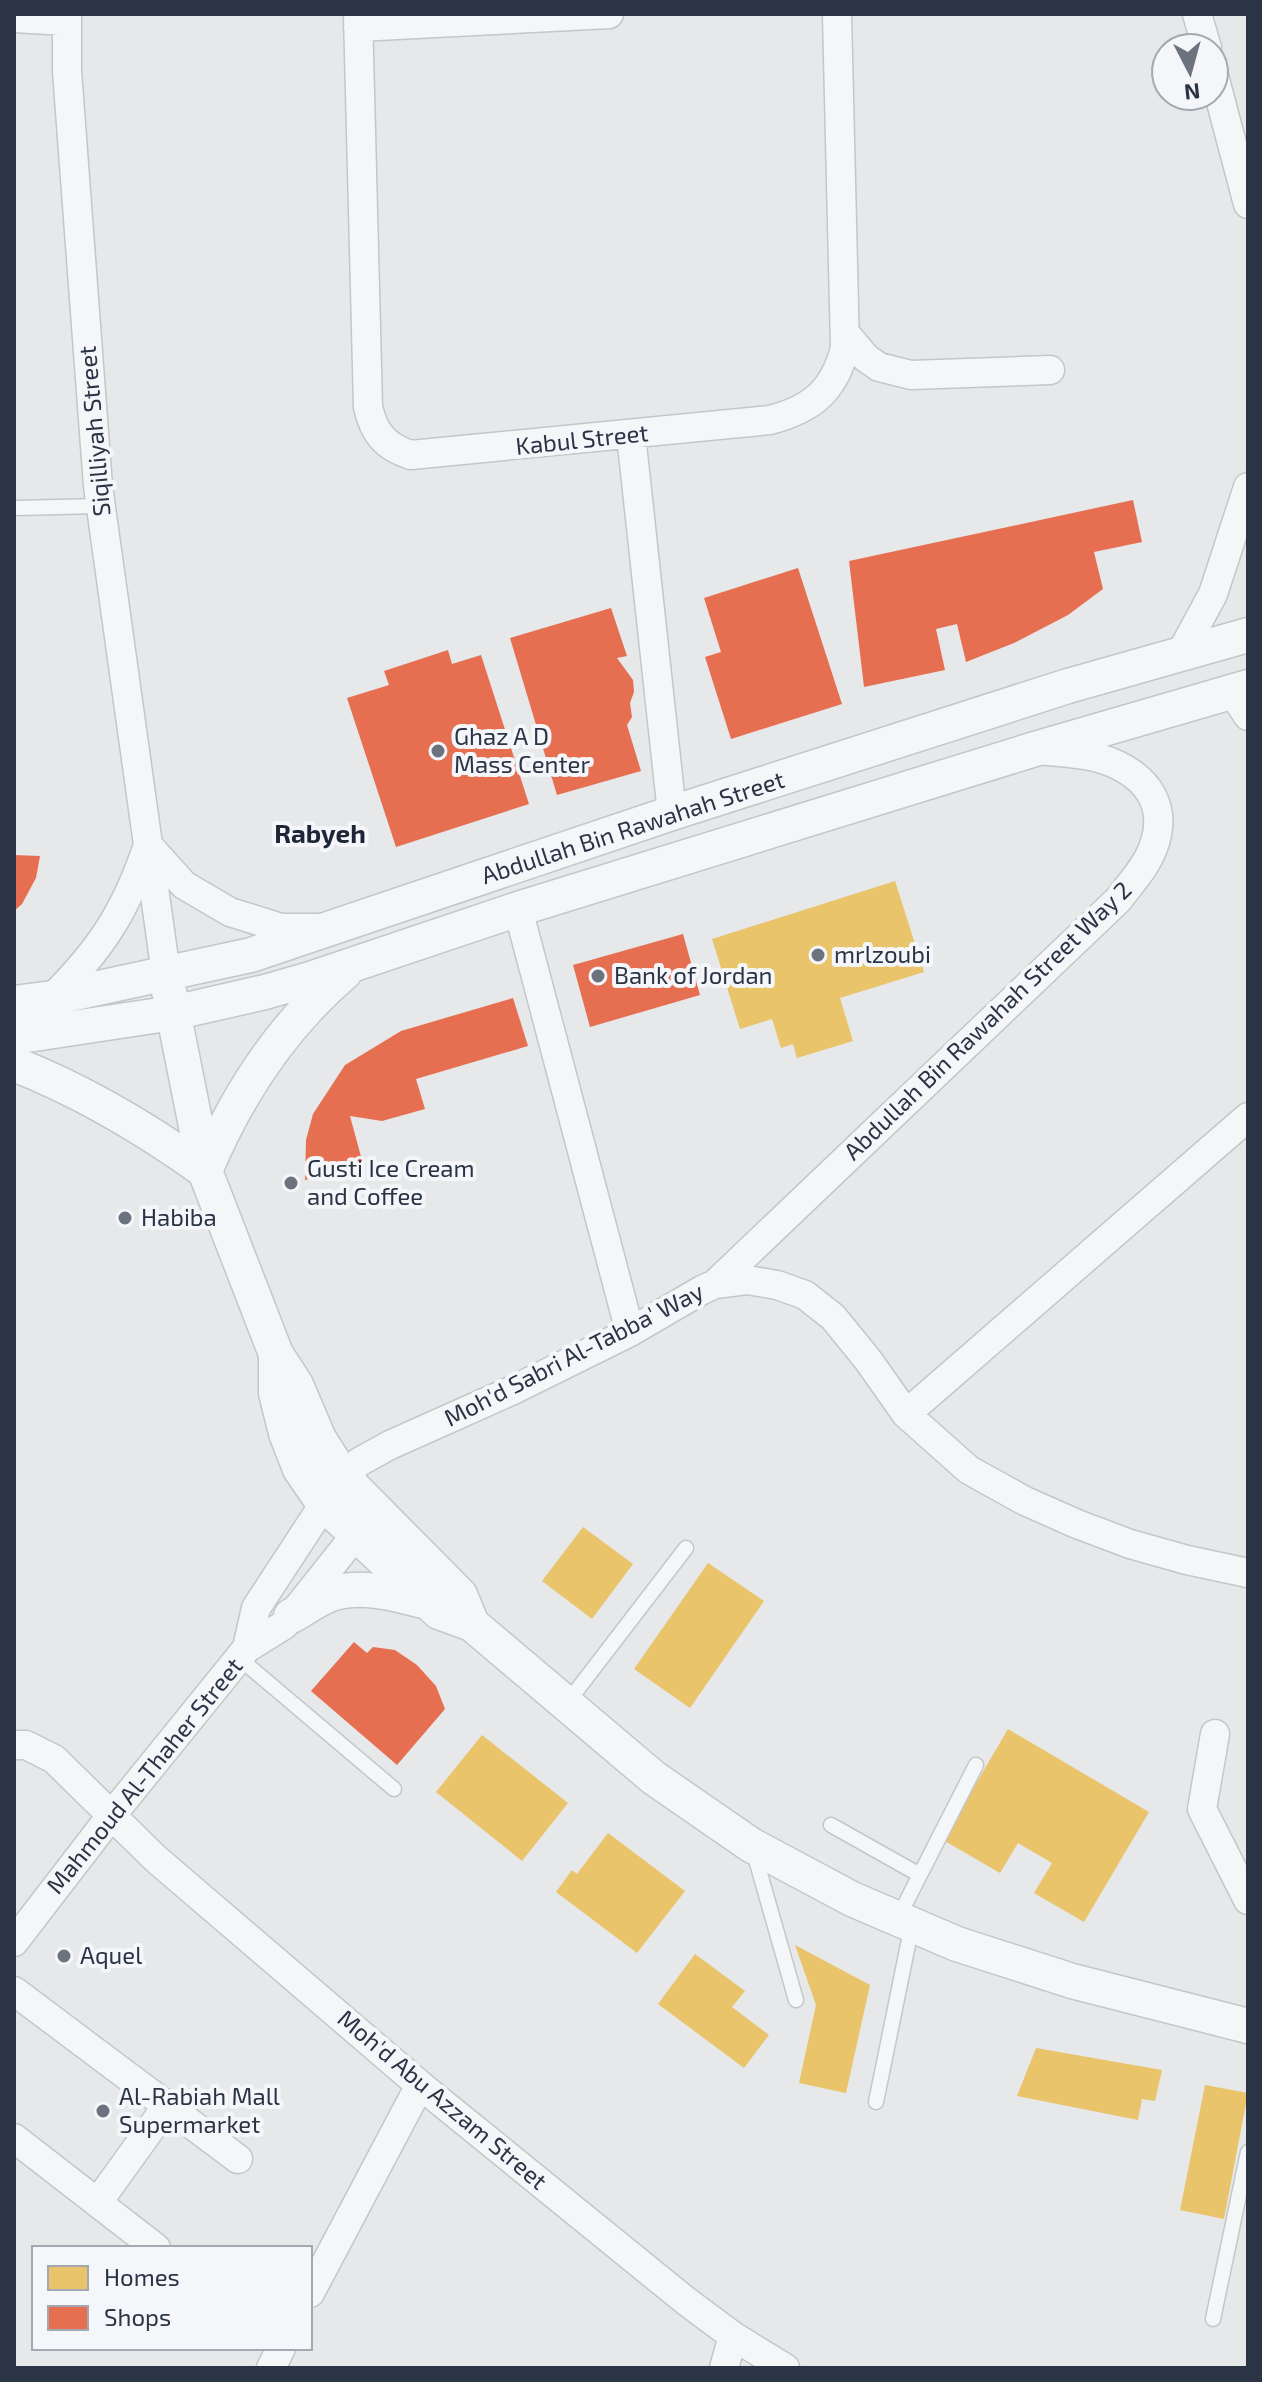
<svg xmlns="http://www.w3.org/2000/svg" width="1262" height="2382" viewBox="0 0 1262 2382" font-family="'Exo 2',sans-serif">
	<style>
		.homes { fill: #e9c46a }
		.shops { fill: #e76f51 }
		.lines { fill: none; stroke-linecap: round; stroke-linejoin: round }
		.service-casing { stroke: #c4c6c8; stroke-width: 17 }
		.minor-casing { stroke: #c4c6c8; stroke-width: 31 }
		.tertiary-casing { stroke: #c4c6c8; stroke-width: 37 }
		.service { stroke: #f5f6f7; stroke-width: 14 }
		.minor { stroke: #f5f6f7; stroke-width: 28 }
		.tertiary { stroke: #f5f6f7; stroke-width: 34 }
		.poi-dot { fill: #6c737f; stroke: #f4f6f9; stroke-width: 3 }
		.labels { text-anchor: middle; stroke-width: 8; stroke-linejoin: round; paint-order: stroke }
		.street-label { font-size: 24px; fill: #2b3445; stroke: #f4f6f9 }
		.poi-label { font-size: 24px; fill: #2b3445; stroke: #f4f6f9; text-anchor: start }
		.neighbourhood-label { font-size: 26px; font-weight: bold; fill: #1d2536; stroke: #f4f6f9 }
	</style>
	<rect width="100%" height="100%" fill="#e6e8ea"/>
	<!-- homes -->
	<path class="homes" d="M 895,881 L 924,972 L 840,998 L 853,1041 L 797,1058 L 793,1044 L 781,1048 L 772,1019 L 740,1029 L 712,939 Z
		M 583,1527 L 633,1564 L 592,1619 L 542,1581 Z
		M 708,1563 L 764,1601 L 690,1708 L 634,1669 Z
		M 1008,1729 L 1149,1812 L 1084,1922 L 1034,1893 L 1052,1863 L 1018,1843 L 1000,1873 L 943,1840 Z
		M 482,1735 L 568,1803 L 522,1861 L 436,1792 Z
		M 608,1833 L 685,1891 L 637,1953 L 556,1892 L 572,1870 L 577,1874 Z
		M 795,1945 L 870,1985 L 846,2093 L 799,2083 L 816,2005 Z
		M 695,1954 L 745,1991 L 732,2007 L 769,2035 L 744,2068 L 658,2004 Z
		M 1036,2048 L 1162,2070 L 1155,2101 L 1142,2099 L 1138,2120 L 1017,2096 Z
		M 1205,2085 L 1248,2093 L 1224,2219 L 1180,2210 Z"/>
	<!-- shops -->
	<path class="shops" d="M 1133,500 L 1142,542 L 1094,552 L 1103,589 L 1068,615 L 1014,643 L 966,662 L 957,624 L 936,629 L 945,670 L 864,687 L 849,561 Z
		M 798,568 L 842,704 L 731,739 L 705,657 L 721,652 L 704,598 Z
		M 611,608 L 627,656 L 617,658 L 633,680 L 634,692 L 630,703 L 632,717 L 627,725 L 641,771 L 557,795 L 510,638 Z
		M 448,650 L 452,664 L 481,655 L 529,804 L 396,847 L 347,698 L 389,685 L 384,671 Z
		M 14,855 L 40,856 L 36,878 L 22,904 L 14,911 Z
		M 683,934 L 700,995 L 590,1027 L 573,965 Z
		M 513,998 L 528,1046 L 416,1079 L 425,1109 L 382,1121 L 350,1116 L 363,1164 L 305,1180 L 306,1140 L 313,1114 L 345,1065 L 401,1031 Z
		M 354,1642 L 367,1653 L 373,1647 L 395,1650 L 417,1665 L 436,1686 L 445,1709 L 397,1765 L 311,1691 Z"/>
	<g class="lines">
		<defs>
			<path id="service" d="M 14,508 L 100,506
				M 239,1658 L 394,1789
				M 567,1703 L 686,1548
				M 831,1825 L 920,1875
				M 753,1849 L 796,2000
				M 898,1918 L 976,1765
				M 876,2102 L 912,1925
				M 1213,2319 L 1248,2152"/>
			<path id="minor" d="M 67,14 L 67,71 L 98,486 L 166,974
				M 358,14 L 368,407 C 374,433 385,447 411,455 L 770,420 C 812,409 834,391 845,348 L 837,14
				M 1197,14 L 1207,48
				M 14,18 L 66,21
				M 358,27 L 609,14
				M 1214,76 L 1248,204
				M 845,333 L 866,358 L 879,367 L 911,375 L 1050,370
				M 631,435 L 672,813
				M 1180,655 L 1213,594 L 1248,487
				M 1232,692 L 1248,716
				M 518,909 L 630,1332
				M 52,998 C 101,949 126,911 148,845 L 184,885 L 230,912 L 281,928 L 318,928
				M 715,1284 L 1118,900 C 1130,884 1146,867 1153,848 C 1168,809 1150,779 1113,763 C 1091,753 1063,753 1039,750
				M 906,1414 L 1248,1117
				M 247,1648 L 256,1608 L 324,1504 L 344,1478 L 359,1462 L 390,1445 L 513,1390 L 630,1332 L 702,1290 L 715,1284 L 747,1280 L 777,1285 L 805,1295 L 833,1317 L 868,1360 L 906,1414 L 969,1470 L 1025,1501 L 1077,1524 L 1130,1544 L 1187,1560 L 1248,1573
				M 1215,1734 L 1202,1809 L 1248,1900
				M 14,1745 L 26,1745 L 54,1759 L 156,1859 L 420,2085 L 686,2301 L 733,2336 L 785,2368
				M 14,1942 L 111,1816 L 247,1648 L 284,1625 L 369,1518
				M 14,1991 L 238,2159
				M 14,2138 L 156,2248
				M 98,2202 L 167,2106
				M 310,2293 L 420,2085
				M 271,2368 L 281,2348
				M 724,2368 L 733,2336"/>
			<path id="tertiary" d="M 169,991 L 205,1171 L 276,1354 L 296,1385 L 319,1439 L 344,1478 L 460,1595 L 472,1624
				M 14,1003 L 52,998 L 251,955 L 672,813 L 1068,686 L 1248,635
				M 14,1037 L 173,1013 L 265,992 L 310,979 L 518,909 L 1035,749 L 1248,687
				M 14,1064 C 83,1091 145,1128 205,1171 C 237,1094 281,1027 345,972
				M 276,1354 L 276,1393 L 286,1433 L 300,1469 L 324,1504 L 439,1612 L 472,1624 L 654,1778 L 751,1845 L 852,1899 L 957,1944 L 1072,1981 L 1248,2026
				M 291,1616 C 304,1609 317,1599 331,1594 C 363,1584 396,1594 427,1602"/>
		</defs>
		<!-- service casing -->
		<use href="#service" class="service-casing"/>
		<!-- minor casing -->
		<use href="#minor" class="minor-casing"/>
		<!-- tertiary casing -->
		<use href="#tertiary" class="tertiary-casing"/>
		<!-- service -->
		<use href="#service" class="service"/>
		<!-- minor -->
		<use href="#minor" class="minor"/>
		<!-- tertiary -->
		<use href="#tertiary" class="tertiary"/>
	</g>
	<!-- markers -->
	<g class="poi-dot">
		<circle cx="438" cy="751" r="8"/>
		<circle cx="818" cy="955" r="8"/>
		<circle cx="598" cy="976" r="8"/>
		<circle cx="291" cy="1183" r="8"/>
		<circle cx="125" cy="1218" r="8"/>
		<circle cx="64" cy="1956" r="8"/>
		<circle cx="103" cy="2111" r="8"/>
	</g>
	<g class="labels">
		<!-- street labels -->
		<g class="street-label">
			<text transform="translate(95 431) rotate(-95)" y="8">Siqilliyah Street</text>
			<text transform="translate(582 440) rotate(-6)" y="8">Kabul Street</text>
			<text transform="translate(633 828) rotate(-18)" y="8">Abdullah Bin Rawahah Street</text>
			<text transform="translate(988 1021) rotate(-44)" y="8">Abdullah Bin Rawahah Street Way 2</text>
			<text transform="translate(574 1355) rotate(-27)" y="8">Moh'd Sabri Al-Tabba' Way</text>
			<text transform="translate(145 1776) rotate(-51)" y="8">Mahmoud Al-Thaher Street</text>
			<text transform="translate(442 2100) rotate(40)" y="8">Moh'd Abu Azzam Street</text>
		</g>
		<!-- poi labels -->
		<g class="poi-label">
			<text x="454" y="745">Ghaz A D<tspan x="454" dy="28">Mass Center</tspan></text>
			<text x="834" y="963">mrlzoubi</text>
			<text x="614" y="984">Bank of Jordan</text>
			<text x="307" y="1177">Gusti Ice Cream<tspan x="307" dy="28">and Coffee</tspan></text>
			<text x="141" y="1226">Habiba</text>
			<text x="80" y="1964">Aquel</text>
			<text x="119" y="2105">Al-Rabiah Mall<tspan x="119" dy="28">Supermarket</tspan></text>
		</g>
		<!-- neighbourhood labels -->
		<g class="neighbourhood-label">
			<text x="320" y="843">Rabyeh</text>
		</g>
	</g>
	<!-- border -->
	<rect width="1262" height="2382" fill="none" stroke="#2b3445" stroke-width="32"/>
	<!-- legend -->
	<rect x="32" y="2246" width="280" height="104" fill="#f4f6f9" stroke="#a4a8b1" stroke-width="2"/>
	<rect x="48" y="2266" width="40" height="24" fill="#e9c46a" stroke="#a4a8b1" stroke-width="2"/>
	<text x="104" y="2286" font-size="24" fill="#2b3445">Homes</text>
	<rect x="48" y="2306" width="40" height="24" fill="#e76f51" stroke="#a4a8b1" stroke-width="2"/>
	<text x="104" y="2326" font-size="24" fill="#2b3445">Shops</text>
	<!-- north arrow -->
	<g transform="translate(1190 72) rotate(174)"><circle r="38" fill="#f4f6f9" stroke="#a4a8b1" stroke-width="2"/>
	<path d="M0-6L14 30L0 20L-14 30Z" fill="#6c737f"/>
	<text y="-12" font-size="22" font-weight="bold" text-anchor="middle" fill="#2b3445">N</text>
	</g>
</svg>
